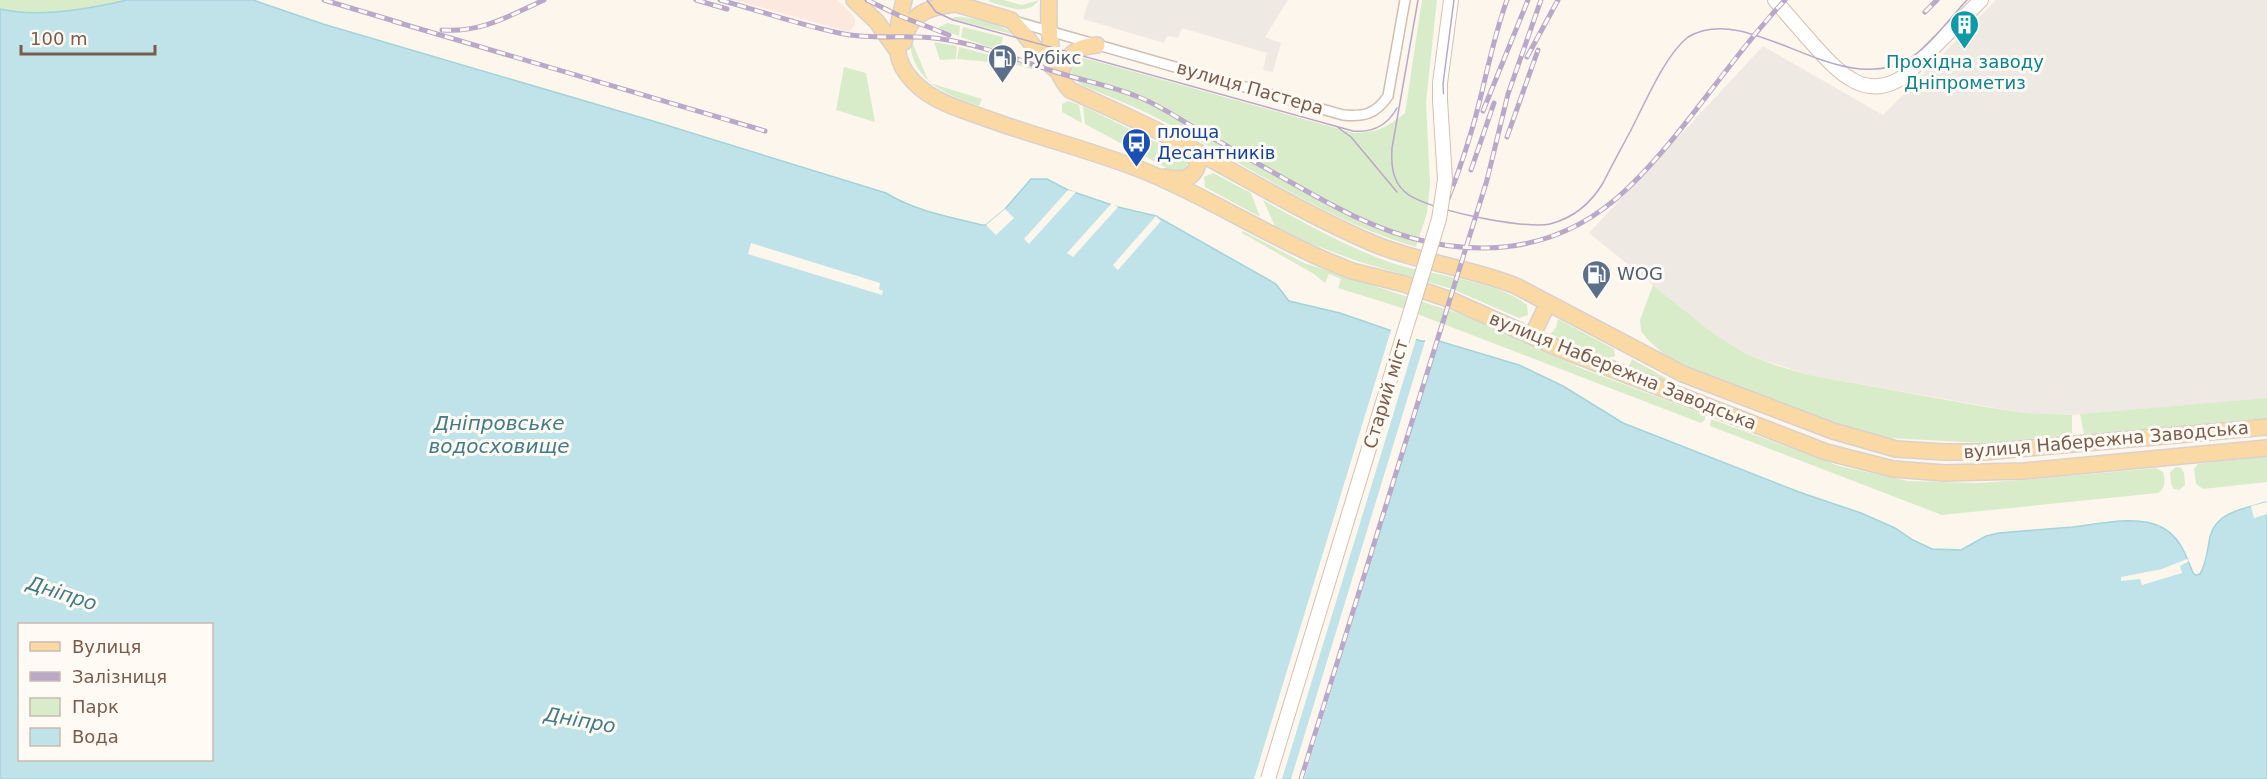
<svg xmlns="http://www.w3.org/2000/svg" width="2267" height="779" viewBox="0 0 2267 779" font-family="'DejaVu Sans',sans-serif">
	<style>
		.commercial { fill: #fde8e0 }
		.industrial { fill: #efe9e4 }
		.green { fill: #d8ecc9 }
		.water { fill: #bfe3e8; stroke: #a5d3da; stroke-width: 1.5; fill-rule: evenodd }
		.pier { fill: #fdf6ec }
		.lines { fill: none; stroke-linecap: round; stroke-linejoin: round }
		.street-casing { stroke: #d1beb0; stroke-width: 12 }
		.secondary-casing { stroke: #d6c0b0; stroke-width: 16 }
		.primary-casing { stroke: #dad1cd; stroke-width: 18 }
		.street { stroke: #fff; stroke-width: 9 }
		.secondary { stroke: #fff; stroke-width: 14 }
		.primary { stroke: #fbd9a5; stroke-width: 15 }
		.tram { stroke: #b9a8c9; stroke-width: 1.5 }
		.rail-casing { stroke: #b9a8c9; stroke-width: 5 }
		.rail { stroke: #fffaf3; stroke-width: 3; stroke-dasharray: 9; stroke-linecap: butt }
		.secondary-bridge-casing { stroke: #d6c0b0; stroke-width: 16; stroke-linecap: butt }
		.secondary-bridge { stroke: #fff; stroke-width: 14 }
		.labels { text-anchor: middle; stroke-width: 6; stroke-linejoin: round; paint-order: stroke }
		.service-label { font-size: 18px; fill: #4e5e75; stroke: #fffaf3; text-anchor: start }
		.culture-label { font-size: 18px; fill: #0d838f; stroke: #fffaf3 }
		.street-label { font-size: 18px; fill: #7a5c4d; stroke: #fffaf3 }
		.transit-label { font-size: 18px; fill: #164399; stroke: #fffaf3; text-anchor: start }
		.water-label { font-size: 20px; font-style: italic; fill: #437c86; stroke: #fffaf3 }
	</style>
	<rect width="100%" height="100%" fill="#fdf6ec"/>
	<!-- commercial -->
	<path class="commercial" d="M 735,0 L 837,0 L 850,12 L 855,19 L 855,25 L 849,32 Z"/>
	<!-- industrial -->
	<path class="industrial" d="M 1089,0 L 1288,0 L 1265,37 L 1281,43 L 1273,72 L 1263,70 L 1267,53 L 1182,28 L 1178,38 L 1167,36 L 1164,43 L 1083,19 Z
		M 1996,0 L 2267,0 L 2267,398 L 2072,415 L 2024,413 L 1809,375 L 1748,355 L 1714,334 L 1589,233 L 1763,46 L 1883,115 Z"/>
	<!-- green -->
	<path class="green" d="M 0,0 L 127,0 C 90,9 38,18 0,9 Z
		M 989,0 L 1003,0 L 1022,5 L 1039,0 C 1027,17 1006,6 990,2 Z
		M 1422,0 L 1437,0 L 1426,102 L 1430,184 L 1427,213 L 1416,247 C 1320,219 1238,158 1149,114 C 1127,103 1104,95 1082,85 C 1069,76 1068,69 1077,56 L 1354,133 C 1379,132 1386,128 1405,113 Z
		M 955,17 C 968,16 1005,24 1012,34 L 951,19 Z
		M 947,23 L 960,26 L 959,36 L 938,28 Z
		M 963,27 L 1003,37 L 1000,51 L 961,37 Z
		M 934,42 L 957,46 L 956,59 L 940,60 Z
		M 910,44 L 913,44 L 928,80 L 933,84 L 982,99 L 979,106 C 947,95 914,82 910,44 Z
		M 959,47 L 1033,66 L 1035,70 L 991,58 L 989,62 L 957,59 Z
		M 844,67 L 866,73 L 875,122 L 836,110 Z
		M 1068,101 L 1079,105 L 1082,123 L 1062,112 L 1062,104 Z
		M 1083,106 L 1182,155 L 1187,160 L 1187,167 L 1181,172 L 1174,172 L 1085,124 Z
		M 1213,173 L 1251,193 L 1260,217 L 1205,187 L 1204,177 Z
		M 1263,200 C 1304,223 1347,247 1392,263 C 1428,275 1500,281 1527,305 L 1528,315 L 1519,318 L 1452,289 L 1357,261 L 1309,243 L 1275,226 Z
		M 1243,231 L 1304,263 L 1463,315 L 1583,369 L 1705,415 L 1705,420 L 1701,423 L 1399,307 L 1338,288 L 1341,279 L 1329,274 L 1325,283 L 1314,274 L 1242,233 Z
		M 1653,285 L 1714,334 L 1748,355 L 1778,366 L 1809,375 L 1980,406 L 2024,413 L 2072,415 L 2072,435 L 1983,443 L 1888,438 L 1861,431 L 1773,401 L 1712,377 L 1666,356 L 1648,340 L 1641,331 L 1640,320 Z
		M 1558,319 L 1614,349 L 1615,356 L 1608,358 L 1550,334 L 1556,328 Z
		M 1632,359 L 1669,380 L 1668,382 L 1629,366 Z
		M 2267,398 L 2267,418 L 2084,434 L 2080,414 Z
		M 1711,419 L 1839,466 L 1908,481 L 1977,483 L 2023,480 L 2156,468 L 2163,472 C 2165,480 2166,488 2158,493 L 1942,515 L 1710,426 Z
		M 2267,456 L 2267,482 L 2203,489 L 2196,484 L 2194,469 L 2198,464 Z
		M 2176,467 L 2181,468 L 2184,473 L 2185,485 L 2179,490 L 2174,489 L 2171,484 L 2170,472 Z"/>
	<!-- water -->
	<path class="water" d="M 127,0 L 253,0 L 323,24 L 653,121 L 886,193 C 915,211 950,217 982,225 L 986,225 L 1005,209 L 1031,179 L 1047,179 L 1068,190 L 1118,207 L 1156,216 L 1276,284 L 1289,301 L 1340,313 L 1421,341 L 1439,341 L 1519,365 L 1563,386 L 1623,423 L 1799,492 L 1861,513 L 1895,528 L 1913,540 L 1932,549 L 1961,550 L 1986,536 L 1999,533 C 2023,531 2048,529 2072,527 C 2098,524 2140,514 2163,528 C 2181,538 2186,556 2193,573 L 2196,575 L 2200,574 C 2206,564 2207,553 2209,542 C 2213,512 2242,509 2267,502 L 2267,779 L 0,779 L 0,9 C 38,18 89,9 127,0 ZM 20,624 L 212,624 L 212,760 L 20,760 Z"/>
	<!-- pier -->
	<path class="pier" d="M 1068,190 L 1076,192 L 1029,244 L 1024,239 Z
		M 1112,203 L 1118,207 L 1073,257 L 1067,253 Z
		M 1005,209 L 1014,218 L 996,235 L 986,225 Z
		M 1156,216 L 1161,221 L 1118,270 L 1113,265 Z
		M 751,243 L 880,283 L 879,289 L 883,291 L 882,295 L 748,254 Z
		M 1392,327 L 1417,336 L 1282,779 L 1254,779 Z
		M 1426,338 L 1439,338 L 1304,779 L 1291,779 Z
		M 2267,502 L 2267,514 L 2254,518 L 2251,506 Z
		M 2187,559 L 2189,561 L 2180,566 L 2182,573 L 2142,585 L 2140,579 L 2121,581 L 2121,577 L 2162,569 Z"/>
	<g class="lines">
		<defs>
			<path id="street" d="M 1014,21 L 1343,115 C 1364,117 1376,114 1388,96 L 1405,0"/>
			<path id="secondary" d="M 1775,0 C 1787,15 1800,29 1812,43 C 1838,72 1866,104 1906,75 L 1981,0
				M 1440,100 L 1440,83 L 1451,0"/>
			<path id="primary" d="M 854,0 L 877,22 L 896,49
				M 904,0 C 898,26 890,51 907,74 C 926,100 957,108 985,118 C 1039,138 1096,151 1149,173 C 1209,198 1265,234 1325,260 L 1352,271 L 1404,284 L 1451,300 L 1560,349 L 1826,452 L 1893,469 L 1944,473 L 2024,471 L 2267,448
				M 943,0 L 1011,20 L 1024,34 L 1041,56 L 1058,72
				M 1049,0 C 1048,30 1049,67 1070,90 C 1109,108 1148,125 1185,145 C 1244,177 1302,212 1363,239 C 1412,262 1466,266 1516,286 L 1683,374 L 1833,431 L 1896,449 L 1945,452 L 1984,452 L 2267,427
				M 904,42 C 908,14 929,7 954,4
				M 1061,74 C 1064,55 1079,46 1097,45
				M 1165,177 C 1180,180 1194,181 1198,163 L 1188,148
				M 1532,336 L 1548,303"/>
		</defs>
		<!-- street casing -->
		<use href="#street" class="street-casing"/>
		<!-- secondary casing -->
		<use href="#secondary" class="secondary-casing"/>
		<!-- primary casing -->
		<use href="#primary" class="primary-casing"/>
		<!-- street -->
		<use href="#street" class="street"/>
		<!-- secondary -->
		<use href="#secondary" class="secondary"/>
		<!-- primary -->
		<use href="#primary" class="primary"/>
		<!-- tram -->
		<path class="tram" d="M 927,0 L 936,12 L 953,20 L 1353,131 C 1373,133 1387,126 1397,108
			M 1418,0 L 1392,148 C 1391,164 1392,180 1404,191 C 1420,209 1526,230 1550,224 C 1573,218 1591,203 1603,183 C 1612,165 1622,147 1631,130 C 1645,103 1665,55 1688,37 C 1751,0 1837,101 1909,59 C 1928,48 1951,17 1967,0
			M 1336,126 L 1351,137 L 1397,192
			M 1270,779 L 1445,203 L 1447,179 L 1443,84 L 1454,0"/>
		<defs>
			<path id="rail" d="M 324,0 L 401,23
				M 696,0 L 727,9
				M 720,0 C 761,11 802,26 844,34 C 876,40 909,34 942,39 C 982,45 1021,61 1059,73 C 1085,81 1111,86 1136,96 C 1158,104 1179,119 1200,131 C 1245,156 1289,182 1334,206 C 1432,259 1542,271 1628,188 C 1687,131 1729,59 1785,0
				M 867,0 L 900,16 L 949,35
				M 1925,12 L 1937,0
				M 393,21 L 765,131
				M 442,30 C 481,33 511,15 544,0
				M 1527,57 L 1558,0
				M 1483,111 L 1528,0
				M 1507,137 L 1538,50
				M 1471,170 L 1494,103
				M 1268,779 L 1441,215 C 1454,186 1464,157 1473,126 C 1485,84 1492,41 1507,0
				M 1301,779 L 1487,180 L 1508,94 L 1541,0"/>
		</defs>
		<!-- rail casing -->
		<use href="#rail" class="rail-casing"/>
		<!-- rail -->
		<use href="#rail" class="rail"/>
		<defs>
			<path id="secondary-bridge" d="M 1268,779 L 1439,219 L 1445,180 L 1440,100"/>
		</defs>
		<!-- secondary-bridge casing -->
		<use href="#secondary-bridge" class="secondary-bridge-casing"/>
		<!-- secondary-bridge -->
		<use href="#secondary-bridge" class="secondary-bridge"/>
	</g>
	<!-- icons -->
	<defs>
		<symbol id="building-pin" viewBox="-11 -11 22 30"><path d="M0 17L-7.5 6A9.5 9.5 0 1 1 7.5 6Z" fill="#0f9aa8" stroke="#fffaf3"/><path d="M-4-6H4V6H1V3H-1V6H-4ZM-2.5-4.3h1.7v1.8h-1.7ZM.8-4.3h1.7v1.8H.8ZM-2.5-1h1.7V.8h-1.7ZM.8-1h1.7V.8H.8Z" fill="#fff"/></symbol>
		<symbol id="fuel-pin" viewBox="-11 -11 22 30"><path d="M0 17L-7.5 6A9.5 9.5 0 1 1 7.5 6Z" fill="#5c6f8a" stroke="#fffaf3"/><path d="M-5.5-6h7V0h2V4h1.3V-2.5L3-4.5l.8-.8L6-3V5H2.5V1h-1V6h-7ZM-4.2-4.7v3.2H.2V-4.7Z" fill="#fff"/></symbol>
		<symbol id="bus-pin" viewBox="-11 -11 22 30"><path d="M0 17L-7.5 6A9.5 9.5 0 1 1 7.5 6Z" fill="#1a4fb4" stroke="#fffaf3"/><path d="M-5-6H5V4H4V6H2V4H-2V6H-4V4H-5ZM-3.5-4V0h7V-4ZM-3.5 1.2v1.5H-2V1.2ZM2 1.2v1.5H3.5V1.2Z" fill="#fff"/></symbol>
	</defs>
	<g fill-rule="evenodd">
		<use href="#building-pin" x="1948" y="8" width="33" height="45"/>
		<use href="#fuel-pin" x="986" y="42" width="33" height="45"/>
		<use href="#bus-pin" x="1120" y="126" width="33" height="45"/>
		<use href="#fuel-pin" x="1580" y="258" width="33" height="45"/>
	</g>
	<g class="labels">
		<!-- service labels -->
		<g class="service-label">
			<text x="1023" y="64">Рубікс</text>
			<text x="1617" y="280">WOG</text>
		</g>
		<!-- culture labels -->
		<g class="culture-label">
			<text x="1965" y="68">Прохідна заводу<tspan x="1965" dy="21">Дніпрометиз</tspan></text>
		</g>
		<!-- street labels -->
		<g class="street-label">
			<text transform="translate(1250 88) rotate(16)" y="6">вулиця Пастера</text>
			<text transform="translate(1623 371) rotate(22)" y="6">вулиця Набережна Заводська</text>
			<text transform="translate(1386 394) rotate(-73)" y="6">Старий міст</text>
			<text transform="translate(2106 440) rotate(-5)" y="6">вулиця Набережна Заводська</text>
		</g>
		<!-- transit labels -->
		<g class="transit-label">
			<text x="1157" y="138">площа<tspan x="1157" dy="21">Десантників</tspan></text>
		</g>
		<!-- water labels -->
		<g class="water-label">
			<text x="499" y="430">Дніпровське<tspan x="499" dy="23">водосховище</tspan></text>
			<text transform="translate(62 593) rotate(18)" y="7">Дніпро</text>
			<text transform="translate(580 720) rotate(10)" y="7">Дніпро</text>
		</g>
	</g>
	<!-- legend -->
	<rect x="18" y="623" width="195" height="138" fill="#fffaf3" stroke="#cabbb1" stroke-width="1.5"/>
	<rect x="30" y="642" width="30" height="9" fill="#fbd9a5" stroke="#cabbb1" stroke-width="1.5"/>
	<text x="72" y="653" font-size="18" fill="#7a5c4d">Вулиця</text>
	<rect x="30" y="672" width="30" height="9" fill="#b9a8c9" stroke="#cabbb1" stroke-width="1.5"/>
	<text x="72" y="683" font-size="18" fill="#7a5c4d">Залізниця</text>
	<rect x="30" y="698" width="30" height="18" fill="#d8ecc9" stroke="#cabbb1" stroke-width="1.5"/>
	<text x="72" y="713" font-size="18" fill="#7a5c4d">Парк</text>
	<rect x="30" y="728" width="30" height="18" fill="#bfe3e8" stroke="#cabbb1" stroke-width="1.5"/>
	<text x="72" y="743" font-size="18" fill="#7a5c4d">Вода</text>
	<!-- scale -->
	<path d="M21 45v9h134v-9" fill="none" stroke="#7a5c4d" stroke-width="3"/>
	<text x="30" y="45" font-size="18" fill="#7a5c4d" stroke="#fffaf3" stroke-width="4.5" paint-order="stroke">100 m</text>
</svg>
